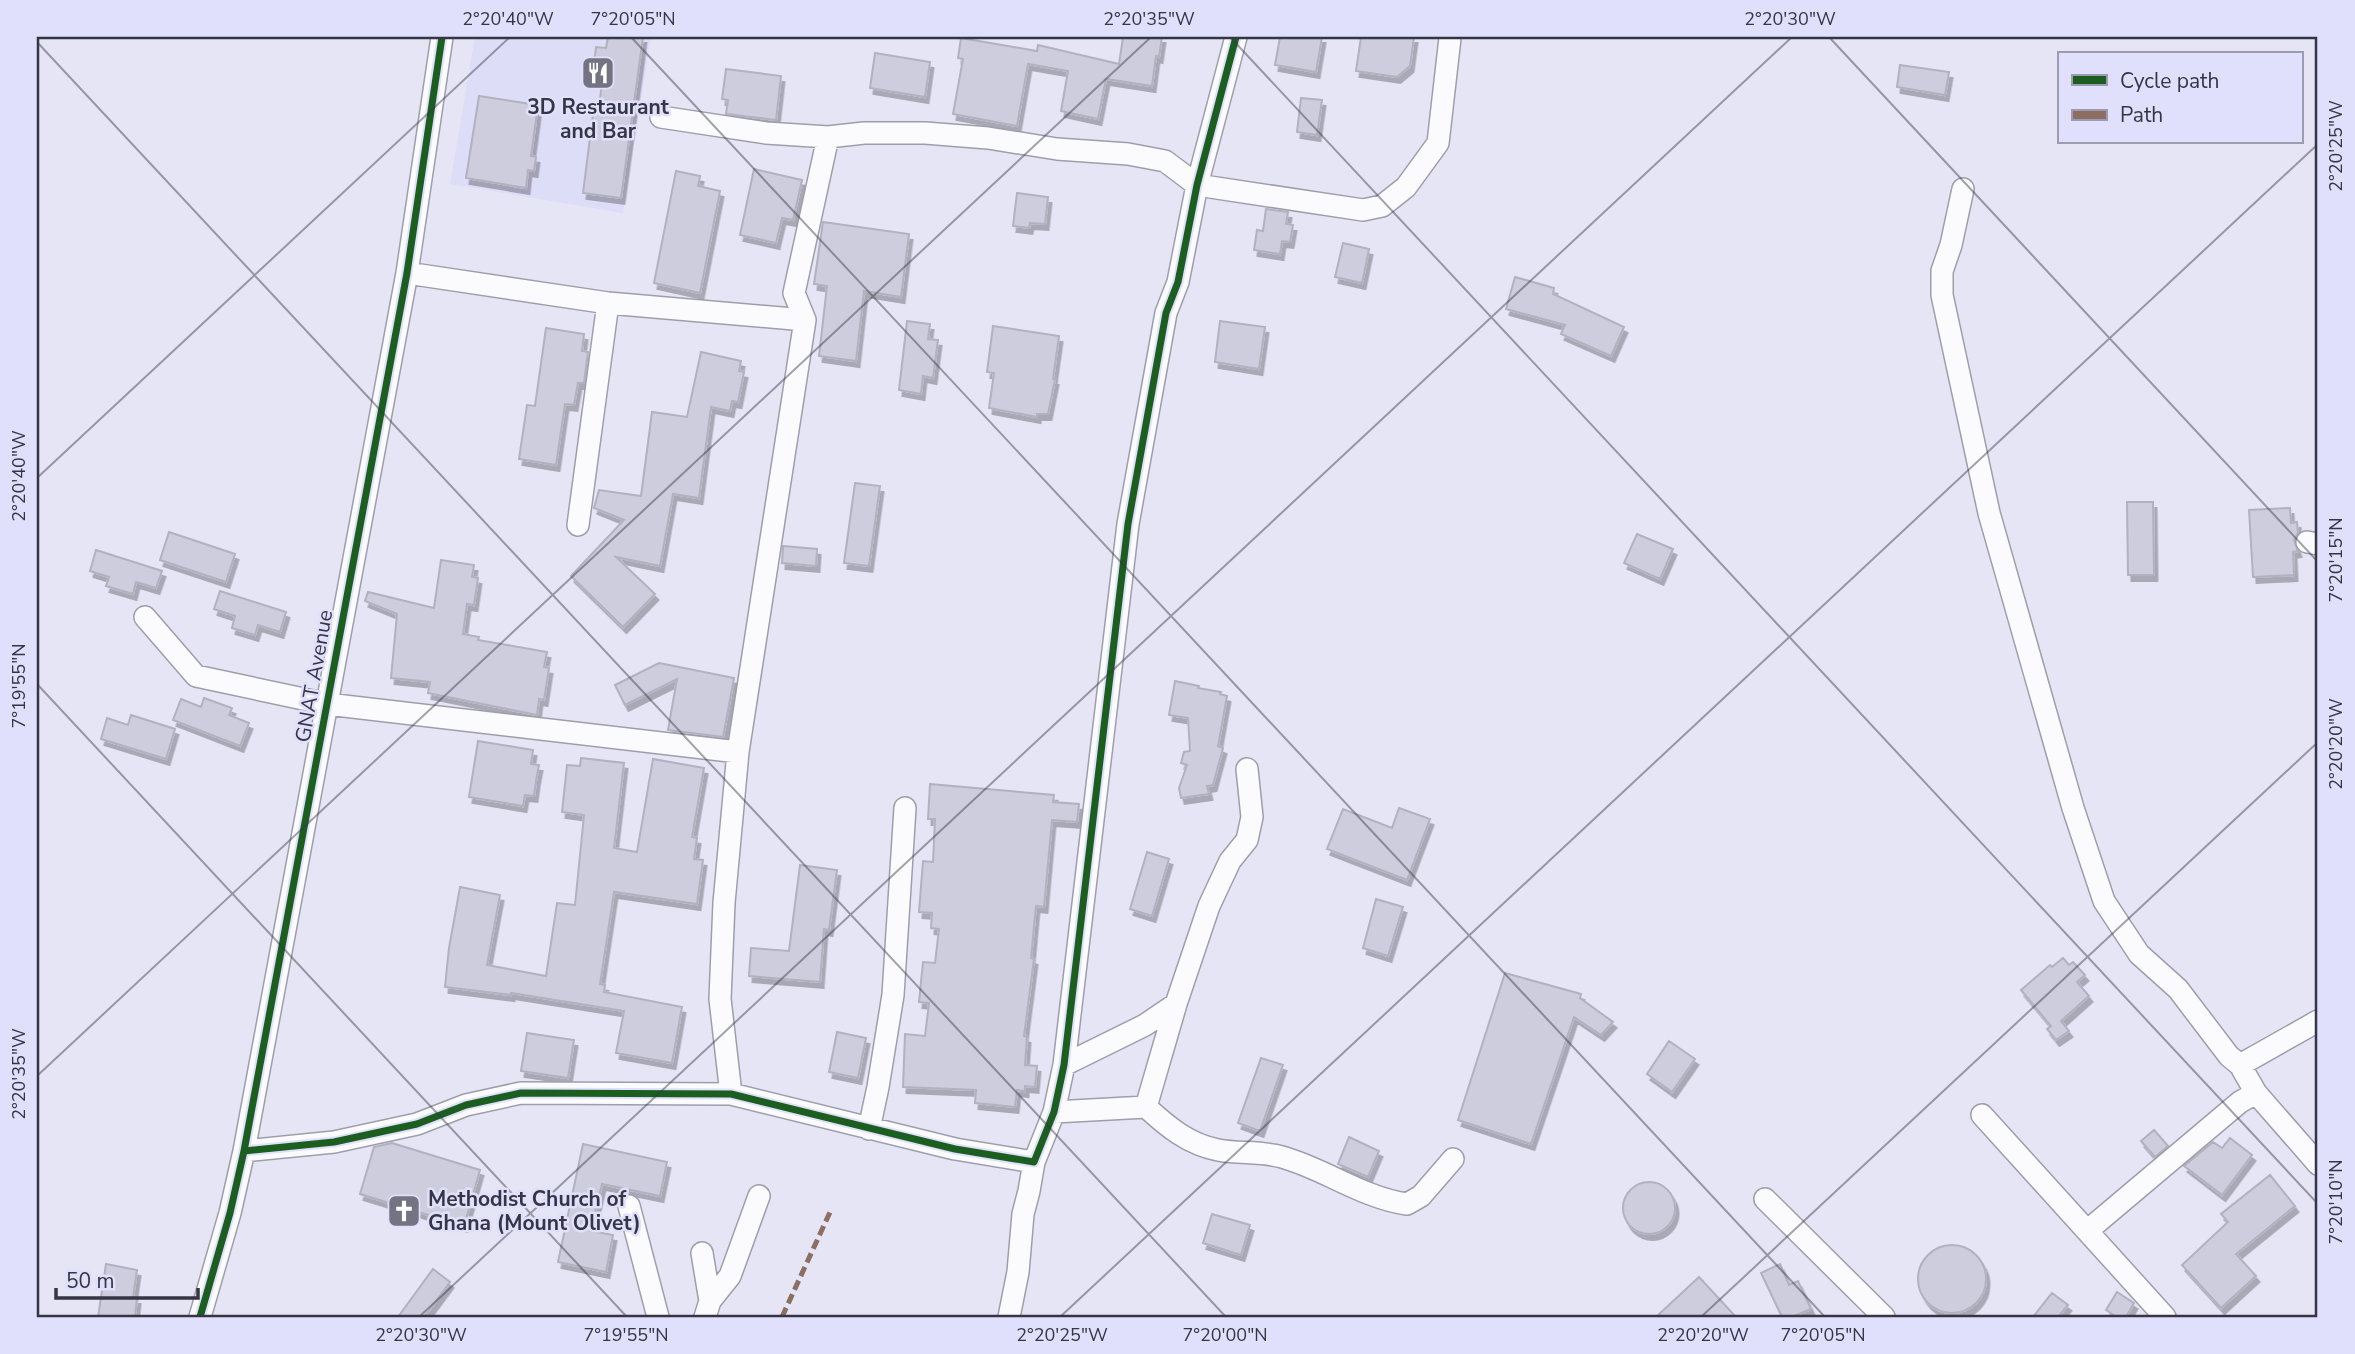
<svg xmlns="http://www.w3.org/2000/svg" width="2355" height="1354" viewBox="0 0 2355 1354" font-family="'Nunito Sans',sans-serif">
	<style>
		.built { fill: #deddf7 }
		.building { fill: #cdcdde; stroke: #b2b1c0; stroke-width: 2; filter: url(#shadow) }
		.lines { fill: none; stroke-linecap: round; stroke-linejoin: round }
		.minor-casing { stroke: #9e9eab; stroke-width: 24 }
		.minor { stroke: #fbfbfe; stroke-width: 21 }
		.quiet { stroke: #8d6e63; stroke-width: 5; stroke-dasharray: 10 5; stroke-linecap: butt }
		.cycleway-casing { stroke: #e0dffc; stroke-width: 11 }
		.cycleway { stroke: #1b5e20; stroke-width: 7 }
		.ticks { fill: none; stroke: #353543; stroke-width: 2; stroke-opacity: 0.45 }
		.labels { text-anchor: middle; stroke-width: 5; stroke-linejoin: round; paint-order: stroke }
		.poi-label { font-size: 21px; font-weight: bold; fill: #353543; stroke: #e0dffc }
		.street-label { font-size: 21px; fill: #353543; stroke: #e0dffc }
		.neatline { fill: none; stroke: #353543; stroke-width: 2.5 }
		.ticks-label { font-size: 18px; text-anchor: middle; fill: #353543 }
	</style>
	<defs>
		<filter id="shadow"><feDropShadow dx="3.5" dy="6" stdDeviation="0" flood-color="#0004"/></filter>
	</defs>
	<rect width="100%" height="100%" fill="#e6e5f6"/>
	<!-- built -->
	<path class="built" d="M 475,37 L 651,37 L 623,213 L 450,184 Z"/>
	<!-- building -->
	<path class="building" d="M 608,37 L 643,37 L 621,198 L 583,193 L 594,106 L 599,107 L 604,65 L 594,63 L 596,47 L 606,48 Z
		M 1123,37 L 1162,37 L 1159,57 L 1156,56 L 1152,86 L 1106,79 L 1098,119 L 1061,111 L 1068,71 L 1028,64 L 1017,126 L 953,114 L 963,59 L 958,58 L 961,38 L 1037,51 L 1038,45 L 1119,64 Z
		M 1280,37 L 1322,37 L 1316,72 L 1275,65 Z
		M 1361,37 L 1414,37 L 1410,66 L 1397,77 L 1356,71 Z
		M 875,53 L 930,62 L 925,97 L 870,88 Z
		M 1900,65 L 1949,72 L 1945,95 L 1897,87 Z
		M 726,69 L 781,76 L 776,120 L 726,114 L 728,100 L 722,99 Z
		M 479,96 L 538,105 L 531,156 L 536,157 L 534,171 L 528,170 L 526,188 L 466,178 Z
		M 1301,98 L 1322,100 L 1317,135 L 1297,132 Z
		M 754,169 L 802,180 L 793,220 L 782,218 L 776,243 L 740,235 Z
		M 676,171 L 700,176 L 698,186 L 720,191 L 700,293 L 654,283 Z
		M 1017,193 L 1048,197 L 1045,224 L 1030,223 L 1029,228 L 1013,226 Z
		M 1266,209 L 1288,212 L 1286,224 L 1293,225 L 1290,242 L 1282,241 L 1280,254 L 1254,250 L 1257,230 L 1263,231 Z
		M 823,222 L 909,234 L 901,297 L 864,291 L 856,361 L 819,356 L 827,286 L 814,284 Z
		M 1343,243 L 1369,249 L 1362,283 L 1335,277 Z
		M 1515,277 L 1554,288 L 1553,294 L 1624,327 L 1611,356 L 1561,334 L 1565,325 L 1506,309 Z
		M 907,321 L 930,324 L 928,339 L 938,340 L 933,378 L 923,376 L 921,394 L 899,390 Z
		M 1220,321 L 1265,327 L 1259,369 L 1215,362 Z
		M 993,326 L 1059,336 L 1053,379 L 1055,379 L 1048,414 L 1037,414 L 1037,417 L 989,408 L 994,373 L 987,372 Z
		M 546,328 L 584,334 L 582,351 L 588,352 L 584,383 L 578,383 L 574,405 L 565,404 L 556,465 L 519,459 L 527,405 L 535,406 Z
		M 701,352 L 741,361 L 739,371 L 744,372 L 738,402 L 732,401 L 730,411 L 711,407 L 699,498 L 673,494 L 660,566 L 616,557 L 655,594 L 623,627 L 571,576 L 624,520 L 594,508 L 599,490 L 641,496 L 652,412 L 687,417 Z
		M 855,483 L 880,486 L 869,566 L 844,563 Z
		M 2127,502 L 2153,502 L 2154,575 L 2128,575 Z
		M 2290,508 L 2291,523 L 2297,522 L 2298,533 L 2294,540 L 2298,551 L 2293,552 L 2294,575 L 2253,577 L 2249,510 Z
		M 169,532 L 235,554 L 226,582 L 160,560 Z
		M 1637,534 L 1673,549 L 1660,579 L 1624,563 Z
		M 783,546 L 817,549 L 816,566 L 782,563 Z
		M 96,550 L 162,571 L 156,588 L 136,582 L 133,594 L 106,586 L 109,577 L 90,571 Z
		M 441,560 L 474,565 L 472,577 L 478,578 L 474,605 L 467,604 L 463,634 L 479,637 L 478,640 L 547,652 L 544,667 L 549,668 L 544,700 L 539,699 L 537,715 L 428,693 L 430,682 L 391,678 L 397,614 L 365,601 L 368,592 L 434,608 Z
		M 220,591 L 286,612 L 280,632 L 258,625 L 255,635 L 232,628 L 235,616 L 214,609 Z
		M 659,663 L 734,678 L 723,737 L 668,730 L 677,679 L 625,705 L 615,685 Z
		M 1175,681 L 1199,686 L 1198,688 L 1221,692 L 1220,694 L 1227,696 L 1218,746 L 1223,748 L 1213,785 L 1207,786 L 1209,794 L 1181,798 L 1179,788 L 1187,765 L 1181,763 L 1184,752 L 1190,751 L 1188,718 L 1169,715 Z
		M 204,698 L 232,708 L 229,715 L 249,723 L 240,746 L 173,720 L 181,699 L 201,707 Z
		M 131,715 L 175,729 L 166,759 L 101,739 L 107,718 L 128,725 Z
		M 478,741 L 533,750 L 531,764 L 539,765 L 536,781 L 534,796 L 525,795 L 523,806 L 469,797 Z
		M 581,758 L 624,763 L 614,848 L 637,852 L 653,759 L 704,768 L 692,837 L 697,838 L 694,859 L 703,860 L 697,904 L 614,892 L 600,984 L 605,985 L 604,992 L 682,1007 L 672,1063 L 616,1053 L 624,1011 L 511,993 L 511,995 L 445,987 L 449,948 L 460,887 L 500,895 L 487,965 L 546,976 L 557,903 L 575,905 L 584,815 L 562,812 L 567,765 L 580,766 Z
		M 930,784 L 1054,795 L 1053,802 L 1079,804 L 1077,822 L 1052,820 L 1044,907 L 1036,906 L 1031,958 L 1034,959 L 1024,1036 L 1027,1037 L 1025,1065 L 1037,1066 L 1035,1087 L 1025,1086 L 1025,1091 L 1017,1090 L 1015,1107 L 975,1103 L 976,1090 L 903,1087 L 905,1034 L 925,1036 L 929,1003 L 919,1002 L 923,962 L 935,963 L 939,929 L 931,928 L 932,913 L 919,912 L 923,861 L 933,862 L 935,819 L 928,819 Z
		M 1399,808 L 1430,819 L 1407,880 L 1327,849 L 1343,809 L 1392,828 Z
		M 1147,852 L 1169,859 L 1152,916 L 1130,909 Z
		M 800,865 L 837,870 L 829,930 L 824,929 L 820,982 L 749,976 L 751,948 L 789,951 Z
		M 1376,899 L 1403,907 L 1388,956 L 1363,948 Z
		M 2063,958 L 2069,965 L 2073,962 L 2085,975 L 2077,982 L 2089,996 L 2061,1021 L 2069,1031 L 2056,1040 L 2047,1029 L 2051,1026 L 2021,990 L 2050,965 L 2052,967 Z
		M 1505,973 L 1581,994 L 1580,998 L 1613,1022 L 1601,1035 L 1574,1017 L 1531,1144 L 1458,1120 Z
		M 837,1032 L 866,1038 L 858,1078 L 829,1072 Z
		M 527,1033 L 574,1040 L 568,1078 L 521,1071 Z
		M 1669,1041 L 1695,1059 L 1672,1092 L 1647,1074 Z
		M 1261,1058 L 1283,1065 L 1260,1131 L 1238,1123 Z
		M 2154,1130 L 2168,1146 L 2155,1157 L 2141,1141 Z
		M 1349,1137 L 1379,1151 L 1368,1177 L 1338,1164 Z
		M 2230,1138 L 2252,1155 L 2222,1195 L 2184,1166 L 2213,1142 L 2222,1148 Z
		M 392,1143 L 480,1170 L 464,1226 L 360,1194 L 374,1147 Z
		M 583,1144 L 667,1162 L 660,1196 L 602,1184 L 591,1231 L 613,1235 L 606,1272 L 558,1262 Z
		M 2270,1175 L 2295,1206 L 2236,1254 L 2256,1276 L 2221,1308 L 2182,1265 L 2228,1222 L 2221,1214 Z
		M1623 1208a26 26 0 1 1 52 0a26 26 0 1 1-52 0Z
		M 1212,1214 L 1250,1225 L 1241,1255 L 1203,1243 Z
		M1918 1279a34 34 0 1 1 68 0a34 34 0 1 1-68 0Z
		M 106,1264 L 137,1270 L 133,1298 L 137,1298 L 135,1317 L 98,1317 Z
		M 1780,1264 L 1789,1285 L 1798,1281 L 1811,1309 L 1792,1317 L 1782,1317 L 1761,1273 Z
		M 433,1269 L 450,1282 L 424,1317 L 398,1317 Z
		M 1699,1277 L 1736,1317 L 1656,1317 Z
		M 2117,1292 L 2134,1303 L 2126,1317 L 2117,1317 L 2106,1310 Z
		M 2052,1293 L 2068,1305 L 2058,1317 L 2033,1317 Z"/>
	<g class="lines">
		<defs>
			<path id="minor" d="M 661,117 L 766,133 L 828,137 L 864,133 L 925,133 L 988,138 L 1057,149 L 1128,154 L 1165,161 L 1197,185 L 1363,210 L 1382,206 L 1406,187 L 1438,143 L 1450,38
				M 1963,189 L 1951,245 L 1942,271 L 1942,295 L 1989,513 L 2073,808 L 2104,901 L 2139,954 L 2178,989 L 2229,1056 L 2240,1065 L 2256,1093 L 2318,1164
				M 407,273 L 608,303 L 805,320
				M 578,525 L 608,303
				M 2307,542 L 2318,544
				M 145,617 L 196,676 L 327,704 L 738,752
				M 1064,1065 L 1145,1025 L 1176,1004
				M 2240,1065 L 2318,1021
				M 731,1094 L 720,999 L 724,903 L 738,752 L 805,320 L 794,293 L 828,137
				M 1146,1107 C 1168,1127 1188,1144 1218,1150 C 1239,1154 1262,1151 1282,1157 C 1325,1169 1363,1198 1407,1204 L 1421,1196 L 1453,1159
				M 1054,1112 L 1146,1107 L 1176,1004 L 1209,906 L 1230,861 L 1247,840 L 1252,817 L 1247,769
				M 1982,1115 L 2165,1317
				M 869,1129 L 878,1087 L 893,995 L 905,808
				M 244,1151 L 334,1142 L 417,1124 L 466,1105 L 521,1093 L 731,1094 L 955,1149 L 1034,1162 L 1054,1112 L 1064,1065 L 1128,524 L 1166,313 L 1178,282 L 1197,185 L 1236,37
				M 1765,1199 L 1884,1317
				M 629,1206 L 658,1317
				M 2087,1231 L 2240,1102 L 2256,1093
				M 702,1253 L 710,1301 L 705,1317
				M 710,1301 L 730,1276 L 759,1196
				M 200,1317 L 230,1213 L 244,1151 L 407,273 L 442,37
				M 1009,1317 L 1018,1272 L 1023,1214 L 1029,1191 L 1034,1162"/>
		</defs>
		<!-- minor casing -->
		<use href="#minor" class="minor-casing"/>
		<!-- minor -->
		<use href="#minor" class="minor"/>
		<!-- quiet -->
		<path class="quiet" d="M 782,1317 L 831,1210"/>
		<defs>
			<path id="cycleway" d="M 244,1151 L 334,1142 L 417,1124 L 466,1105 L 521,1093 L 731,1094 L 955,1149 L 1034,1162 L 1054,1112 L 1064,1065 L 1128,524 L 1166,313 L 1178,282 L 1197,185 L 1236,37
				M 200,1317 L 230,1213 L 244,1151 L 407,273 L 442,37"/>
		</defs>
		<!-- cycleway casing -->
		<use href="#cycleway" class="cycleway-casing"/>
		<!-- cycleway -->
		<use href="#cycleway" class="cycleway"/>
	</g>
	<!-- ticks -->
	<path class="ticks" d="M 631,37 L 1825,1317M 1230,37 L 2318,1204M 1829,37 L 2318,562M 37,42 L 1226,1317M 37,478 L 510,37M 37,684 L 627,1317M 37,1076 L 1151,37M 419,1317 L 1792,37M 1060,1317 L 2318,144M 1701,1317 L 2318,742"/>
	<!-- icons -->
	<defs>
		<symbol id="restaurant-square" viewBox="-11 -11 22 22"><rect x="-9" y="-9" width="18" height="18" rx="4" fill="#737382" stroke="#e0dffc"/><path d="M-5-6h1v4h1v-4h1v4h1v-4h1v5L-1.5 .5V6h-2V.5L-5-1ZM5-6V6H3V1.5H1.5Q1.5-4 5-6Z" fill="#fff"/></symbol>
		<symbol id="church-square" viewBox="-11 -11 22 22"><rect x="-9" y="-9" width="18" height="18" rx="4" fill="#737382" stroke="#e0dffc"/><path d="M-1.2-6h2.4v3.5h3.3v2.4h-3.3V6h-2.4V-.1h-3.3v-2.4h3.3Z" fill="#fff"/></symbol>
	</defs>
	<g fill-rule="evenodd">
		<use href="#restaurant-square" x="579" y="54" width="38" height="38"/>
		<use href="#church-square" x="385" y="1192" width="38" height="38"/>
	</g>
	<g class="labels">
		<!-- poi labels -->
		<g class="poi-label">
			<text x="598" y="114">3D Restaurant<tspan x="598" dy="24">and Bar</tspan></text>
			<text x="428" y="1206" text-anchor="start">Methodist Church of<tspan x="428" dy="24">Ghana (Mount Olivet)</tspan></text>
		</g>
		<!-- street labels -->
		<g class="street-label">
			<text transform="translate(314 676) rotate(-80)" y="7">GNAT Avenue</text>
		</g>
	</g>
	<!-- border -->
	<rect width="2355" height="1354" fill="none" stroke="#e0dffc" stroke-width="77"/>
	<!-- legend -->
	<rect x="2058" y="52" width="245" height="91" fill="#e0dffc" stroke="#9c9bb2" stroke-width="2"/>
	<rect x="2072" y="75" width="35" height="10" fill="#1b5e20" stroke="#9c9bb2" stroke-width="2"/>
	<text x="2120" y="88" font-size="21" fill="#353543">Cycle path</text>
	<rect x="2072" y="110" width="35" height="10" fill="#8d6e63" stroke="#9c9bb2" stroke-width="2"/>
	<text x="2120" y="122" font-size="21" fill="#353543">Path</text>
	<!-- scale -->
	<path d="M56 1288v10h142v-10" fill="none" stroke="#353543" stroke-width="3.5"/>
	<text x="66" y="1288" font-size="21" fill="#353543" stroke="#e0dffc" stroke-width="5" paint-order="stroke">50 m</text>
	<rect x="38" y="38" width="2278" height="1278" class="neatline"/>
	<g class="ticks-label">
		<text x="508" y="25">2°20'40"W</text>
		<text x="633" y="25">7°20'05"N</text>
		<text x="1149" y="25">2°20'35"W</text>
		<text x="1790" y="25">2°20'30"W</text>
		<text transform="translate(2336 146) rotate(-90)" y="6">2°20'25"W</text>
		<text transform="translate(19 476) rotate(-90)" y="6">2°20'40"W</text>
		<text transform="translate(2336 560) rotate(-90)" y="6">7°20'15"N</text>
		<text transform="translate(19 686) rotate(-90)" y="6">7°19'55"N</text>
		<text transform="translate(2336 744) rotate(-90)" y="6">2°20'20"W</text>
		<text transform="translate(19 1074) rotate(-90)" y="6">2°20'35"W</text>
		<text transform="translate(2336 1202) rotate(-90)" y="6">7°20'10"N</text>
		<text x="421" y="1341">2°20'30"W</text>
		<text x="626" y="1341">7°19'55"N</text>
		<text x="1062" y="1341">2°20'25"W</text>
		<text x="1225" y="1341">7°20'00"N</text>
		<text x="1703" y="1341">2°20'20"W</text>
		<text x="1823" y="1341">7°20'05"N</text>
	</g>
</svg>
